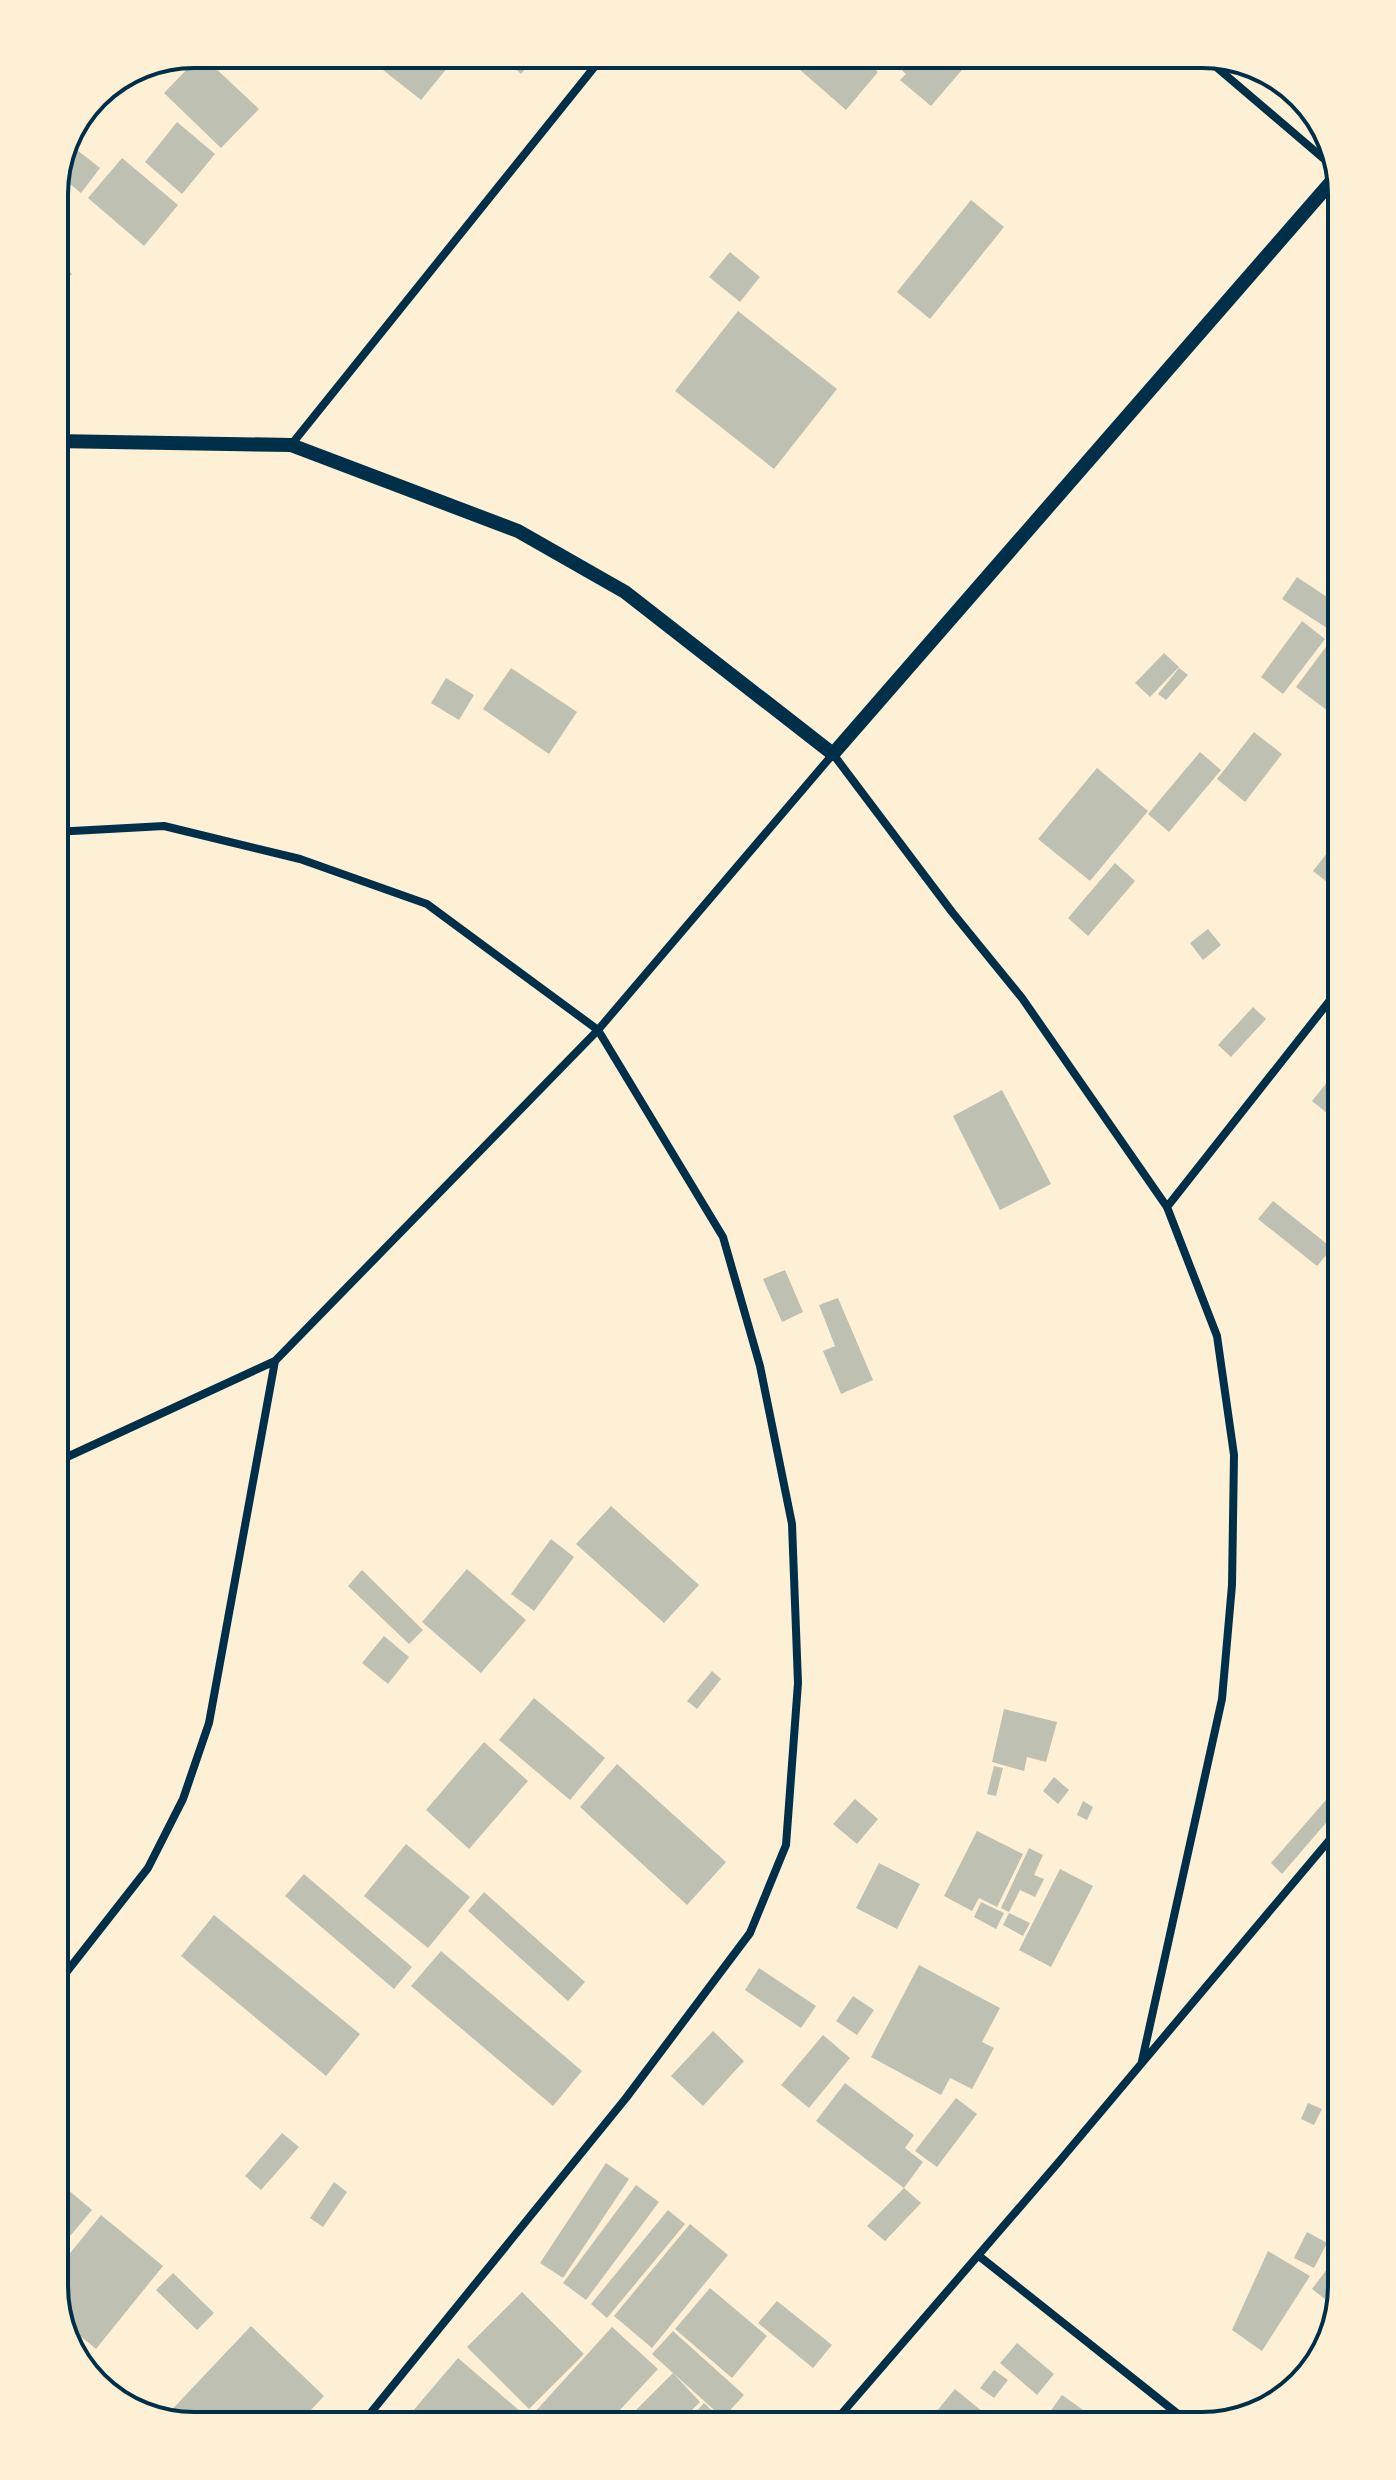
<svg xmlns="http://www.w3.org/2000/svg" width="1396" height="2480" viewBox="0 0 1396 2480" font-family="'Alegreya Sans',sans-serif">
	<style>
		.building { fill: #bec0b2 }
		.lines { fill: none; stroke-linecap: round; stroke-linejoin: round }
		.minor { stroke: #003049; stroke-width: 8 }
		.tertiary { stroke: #003049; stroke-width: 14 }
		.rim { fill: none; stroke: #003049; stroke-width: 4 }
	</style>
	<rect width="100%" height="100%" fill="#fdf0d5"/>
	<!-- building -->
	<path class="building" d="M 894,57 L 973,57 L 931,106 L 900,80 L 906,74 L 891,60 Z
		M 794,58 L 861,58 L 878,72 L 846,110 L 791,62 Z
		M 507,61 L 532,61 L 521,74 Z
		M 373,62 L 452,62 L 421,100 Z
		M 192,64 L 211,64 L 259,109 L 221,148 L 164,93 Z
		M 177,122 L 215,154 L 182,194 L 145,162 Z
		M 72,146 L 100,168 L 81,193 L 59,175 Z
		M 122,158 L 178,205 L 144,246 L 88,198 Z
		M 971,200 L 1004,227 L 930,319 L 897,292 Z
		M 730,252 L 760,277 L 740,302 L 709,277 Z
		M 54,257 L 72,274 L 54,293 Z
		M 738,311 L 837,389 L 774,469 L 675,391 Z
		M 1297,577 L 1342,607 L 1342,612 L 1330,630 L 1282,599 Z
		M 1342,578 L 1342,602 L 1330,593 Z
		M 1302,621 L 1325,639 L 1283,694 L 1261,677 Z
		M 1331,640 L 1342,649 L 1340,720 L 1296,687 Z
		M 1164,653 L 1179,667 L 1150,697 L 1135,683 Z
		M 511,668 L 577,712 L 549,754 L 483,709 Z
		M 1179,668 L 1188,675 L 1166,700 L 1158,694 Z
		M 446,678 L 474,695 L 459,720 L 431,703 Z
		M 1254,732 L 1282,754 L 1245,802 L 1217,779 Z
		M 1200,752 L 1221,770 L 1169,832 L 1148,814 Z
		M 1097,768 L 1148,811 L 1090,881 L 1038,839 Z
		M 1335,843 L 1342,848 L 1342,894 L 1313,871 Z
		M 1115,863 L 1135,881 L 1088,936 L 1068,918 Z
		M 1208,929 L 1221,945 L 1203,960 L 1190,943 Z
		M 1253,1007 L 1266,1019 L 1231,1057 L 1218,1045 Z
		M 1342,1064 L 1342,1125 L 1312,1101 Z
		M 1002,1090 L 1051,1184 L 1000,1210 L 953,1116 Z
		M 1273,1201 L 1332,1248 L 1317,1266 L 1258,1219 Z
		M 785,1270 L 803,1312 L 782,1322 L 763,1279 Z
		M 838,1298 L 873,1380 L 841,1394 L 823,1351 L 835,1346 L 819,1305 Z
		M 611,1506 L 699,1585 L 664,1623 L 576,1544 Z
		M 551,1539 L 574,1557 L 534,1611 L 511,1594 Z
		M 467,1569 L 526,1620 L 481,1673 L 422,1622 Z
		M 362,1570 L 423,1630 L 409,1644 L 348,1586 Z
		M 384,1636 L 409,1657 L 388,1684 L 362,1663 Z
		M 712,1671 L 721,1679 L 697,1709 L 687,1701 Z
		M 534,1698 L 605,1758 L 570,1800 L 499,1740 Z
		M 1004,1709 L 1057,1722 L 1046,1762 L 1027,1757 L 1024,1771 L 992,1762 Z
		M 484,1742 L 528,1781 L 469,1849 L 426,1810 Z
		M 617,1764 L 726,1862 L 687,1905 L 580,1807 Z
		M 994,1766 L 1003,1768 L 996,1796 L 987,1794 Z
		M 1054,1777 L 1069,1790 L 1058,1804 L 1043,1791 Z
		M 855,1799 L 878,1819 L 857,1844 L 833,1824 Z
		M 1326,1800 L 1337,1810 L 1282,1874 L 1271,1863 Z
		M 1083,1801 L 1093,1807 L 1087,1820 L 1077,1815 Z
		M 977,1831 L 1023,1854 L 997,1907 L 979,1898 L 972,1911 L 944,1896 Z
		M 406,1844 L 470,1897 L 428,1948 L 364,1896 Z
		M 1029,1848 L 1043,1855 L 1034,1875 L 1044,1879 L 1035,1897 L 1020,1890 L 1009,1912 L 1001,1908 Z
		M 879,1863 L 920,1884 L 897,1929 L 856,1908 Z
		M 1060,1869 L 1093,1886 L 1051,1967 L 1019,1950 Z
		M 304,1874 L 412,1967 L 394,1989 L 285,1896 Z
		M 484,1892 L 585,1982 L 568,2001 L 468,1911 Z
		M 981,1902 L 1004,1913 L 996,1929 L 974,1917 Z
		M 1009,1913 L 1030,1923 L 1023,1936 L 1003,1925 Z
		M 214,1915 L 360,2034 L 326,2076 L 181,1956 Z
		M 441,1951 L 582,2071 L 553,2106 L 411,1986 Z
		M 919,1965 L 1000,2008 L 982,2042 L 994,2048 L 972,2089 L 950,2078 L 941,2095 L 871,2057 Z
		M 759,1968 L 816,2006 L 801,2028 L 745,1990 Z
		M 853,1996 L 874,2010 L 857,2035 L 836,2021 Z
		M 713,2031 L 744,2061 L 703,2106 L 671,2076 Z
		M 823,2035 L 850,2058 L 809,2108 L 781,2085 Z
		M 845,2083 L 914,2135 L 905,2148 L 923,2162 L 904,2188 L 816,2121 Z
		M 956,2098 L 977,2114 L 937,2167 L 915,2151 Z
		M 1308,2103 L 1322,2109 L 1314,2125 L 1301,2119 Z
		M 282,2133 L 299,2147 L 261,2190 L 245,2176 Z
		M 606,2163 L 629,2179 L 563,2278 L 540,2263 Z
		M 54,2178 L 92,2210 L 54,2255 Z
		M 334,2182 L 347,2192 L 323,2227 L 310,2218 Z
		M 636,2185 L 659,2202 L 586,2300 L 563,2283 Z
		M 904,2188 L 921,2203 L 885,2241 L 867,2226 Z
		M 668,2210 L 685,2224 L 607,2318 L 591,2304 Z
		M 101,2215 L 163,2266 L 96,2349 L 61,2320 L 54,2273 Z
		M 690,2224 L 728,2255 L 652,2348 L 614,2316 Z
		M 1307,2232 L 1327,2243 L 1314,2268 L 1294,2258 Z
		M 1268,2251 L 1310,2276 L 1262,2351 L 1232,2330 Z
		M 1340,2252 L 1342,2254 L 1342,2295 L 1334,2306 L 1312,2289 Z
		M 173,2273 L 214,2313 L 197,2330 L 156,2290 Z
		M 710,2288 L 767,2336 L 732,2378 L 675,2329 Z
		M 522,2292 L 584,2354 L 529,2409 L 467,2347 Z
		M 777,2301 L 832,2345 L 813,2368 L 758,2323 Z
		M 251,2326 L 324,2396 L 296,2426 L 185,2426 L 164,2418 Z
		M 612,2327 L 658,2369 L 605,2426 L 546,2426 L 533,2414 Z
		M 673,2331 L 744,2395 L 723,2418 L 652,2354 Z
		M 1017,2343 L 1054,2374 L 1037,2395 L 1000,2363 Z
		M 458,2358 L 521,2412 L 509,2426 L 400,2426 Z
		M 994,2370 L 1008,2380 L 994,2398 L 980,2388 Z
		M 673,2373 L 700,2402 L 676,2426 L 620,2426 Z
		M 955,2389 L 983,2412 L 972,2426 L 953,2426 L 936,2412 Z
		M 1062,2395 L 1097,2420 L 1093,2426 L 1040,2426 Z
		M 704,2403 L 728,2426 L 683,2426 Z
		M 527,2414 L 541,2426 L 518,2426 Z
		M 986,2414 L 998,2426 L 976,2426 Z"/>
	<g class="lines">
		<!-- minor -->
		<path class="minor" d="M 1201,54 L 1337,170
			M 291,445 L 600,60
			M 54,832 L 164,826 L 300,859 L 427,904 L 598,1030 L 723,1237 L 760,1366 L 792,1524 L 798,1683 L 786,1845 L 750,1933 L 626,2098 L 360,2426
			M 1167,1207 L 1342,985
			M 54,1463 L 275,1361 L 598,1030 L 833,754 L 952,912 L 1022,998 L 1167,1207 L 1217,1336 L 1234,1455 L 1232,1585 L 1222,1699 L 1142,2061
			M 54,1988 L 148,1868 L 183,1799 L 209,1723 L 275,1361
			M 979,2256 L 1193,2426
			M 831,2426 L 1057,2164 L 1342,1825"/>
		<!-- tertiary -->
		<path class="tertiary" d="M 54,441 L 291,445 L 518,531 L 625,592 L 833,754 L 1338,174"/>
	</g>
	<!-- crop -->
	<path d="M0 0H1396V2480H0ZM194 68H1202A126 126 0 0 1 1328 194V2286A126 126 0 0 1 1202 2412H194A126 126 0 0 1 68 2286V194A126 126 0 0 1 194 68Z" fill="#fdf0d5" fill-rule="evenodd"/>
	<path class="rim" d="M194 68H1202A126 126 0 0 1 1328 194V2286A126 126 0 0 1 1202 2412H194A126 126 0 0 1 68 2286V194A126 126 0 0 1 194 68Z"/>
</svg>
